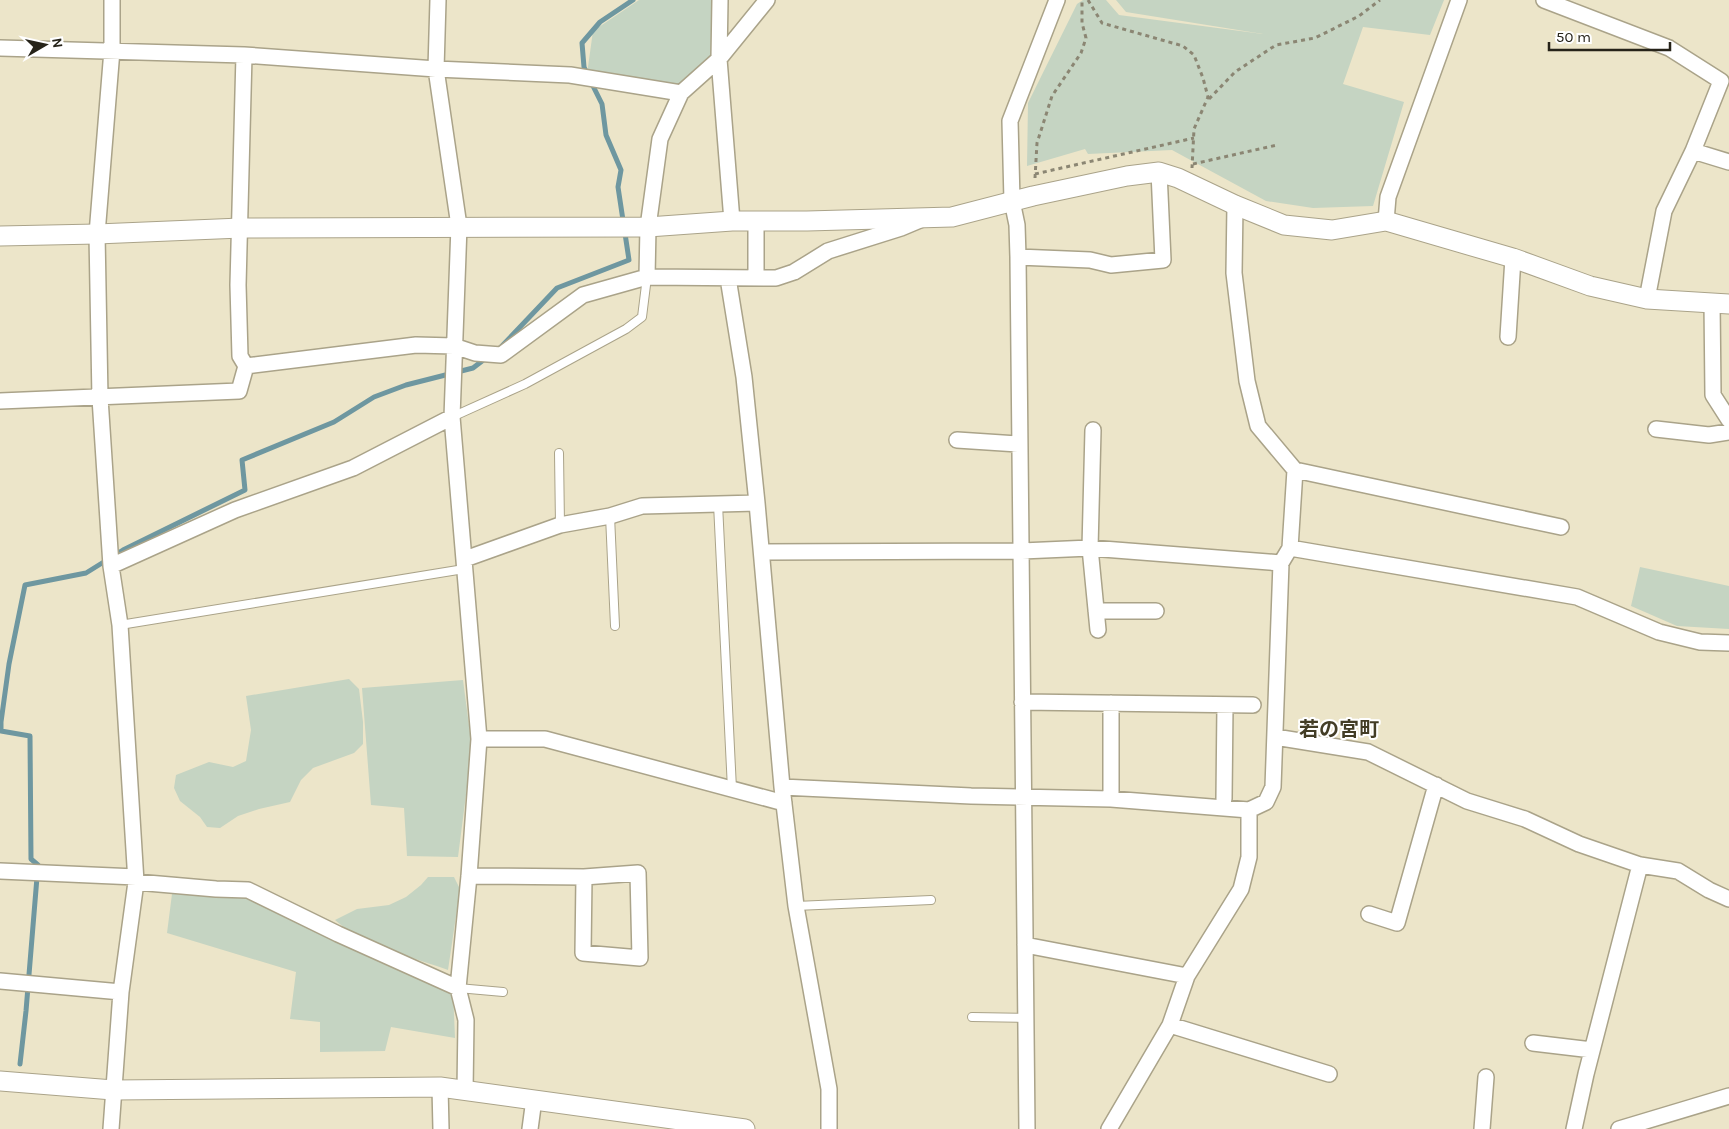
<svg xmlns="http://www.w3.org/2000/svg" width="1729" height="1129" viewBox="0 0 1729 1129" font-family="Karla,'Noto Sans JP',sans-serif">
	<style>
		.green { fill: #c5d4c2 }
		.lines { fill: none; stroke-linecap: round; stroke-linejoin: round }
		.stream { stroke: #6e97a0; stroke-width: 5 }
		.service-casing { stroke: #aaa389; stroke-width: 10 }
		.minor-casing { stroke: #aaa389; stroke-width: 18 }
		.tertiary-casing { stroke: #aaa389; stroke-width: 21 }
		.path { stroke: #8b8673; stroke-width: 3; stroke-dasharray: 4 4; stroke-linecap: butt }
		.service { stroke: #fff; stroke-width: 8 }
		.minor { stroke: #fff; stroke-width: 15 }
		.tertiary { stroke: #fff; stroke-width: 19 }
		.labels { text-anchor: middle; stroke-width: 4; stroke-linejoin: round; paint-order: stroke }
		.quarter-label { font-size: 20px; font-weight: bold; fill: #433d26; stroke: #fff }
	</style>
	<rect width="100%" height="100%" fill="#ece5c9"/>
	<!-- green -->
	<path class="green" d="M 639,0 L 714,0 L 714,58 L 679,88 L 587,74 L 593,31 Z
		M 1083,0 L 1106,0 L 1119,15 L 1263,34 L 1126,12 L 1116,0 L 1444,0 L 1430,35 L 1363,27 L 1343,84 L 1404,102 L 1373,206 L 1313,208 L 1266,201 L 1172,150 L 1088,154 L 1085,149 L 1027,166 L 1028,103 L 1077,4 Z
		M 1640,567 L 1729,586 L 1729,629 L 1677,626 L 1631,606 Z
		M 349,679 L 359,689 L 363,722 L 363,744 L 354,753 L 313,768 L 301,780 L 290,802 L 259,809 L 238,816 L 220,828 L 207,827 L 200,817 L 180,801 L 174,788 L 176,775 L 209,762 L 233,767 L 246,761 L 251,730 L 246,696 Z
		M 463,680 L 472,748 L 458,857 L 407,856 L 404,808 L 371,805 L 362,688 Z
		M 428,877 L 454,877 L 460,889 L 448,970 C 417,959 358,942 335,920 L 357,909 L 389,905 L 406,897 L 421,885 Z
		M 172,894 L 245,896 L 453,991 L 455,1038 L 391,1027 L 385,1051 L 320,1052 L 320,1022 L 290,1019 L 296,972 L 167,933 Z"/>
	<g class="lines">
		<!-- stream -->
		<path class="stream" d="M 587,74 L 584,67 L 582,43 L 600,22 L 633,0
			M 501,347 L 557,288 L 629,260 L 618,187 L 621,170 L 606,135 L 602,104 L 591,82
			M 20,1064 L 26,1011 L 38,865 L 31,859 L 30,736 L 1,731 L 1,722 L 9,664 L 25,585 L 86,573 L 123,550 L 245,490 L 242,460 L 334,422 L 374,397 L 406,385 L 473,368 L 486,358"/>
		<defs>
			<path id="service" d="M 452,417 L 525,384 L 626,329 L 642,317 L 647,277
				M 559,453 L 560,525
				M 718,504 L 732,789
				M 610,516 L 615,626
				M 120,625 L 464,569
				M 796,906 L 931,900
				M 458,988 L 503,992
				M 972,1017 L 1026,1018"/>
			<path id="minor" d="M 438,0 L 436,69 L 459,226 L 452,417 L 479,739 L 469,876 L 458,988 L 466,1020 L 465,1091
				M 720,0 L 719,59 L 732,221
				M 1544,0 L 1669,48 L 1721,81 L 1693,151 L 1664,211 L 1647,299
				M 0,48 L 244,55 L 436,69 L 570,75 L 681,93
				M 244,55 L 238,285 L 240,356 L 246,366
				M 1693,151 L 1729,162
				M 1386,221 L 1388,197 L 1459,0
				M 1018,257 L 1090,260 L 1111,265 L 1163,260 L 1159,172
				M 647,277 L 648,227 L 660,139 L 681,93 L 719,59 L 767,0
				M 728,278 L 744,377 L 757,503 L 782,787 L 796,906 L 829,1089 L 829,1129
				M 756,278 L 756,222
				M 1712,302 L 1713,395 L 1729,420
				M 1508,337 L 1513,258
				M 0,401 L 239,391 L 246,366 L 416,345 L 454,346 L 475,353 L 501,355 L 583,295 L 647,277 L 776,278 L 794,272 L 828,251 L 901,228 L 920,220
				M 1656,429 L 1709,435 L 1729,432
				M 1093,430 L 1090,548 L 1098,630
				M 957,440 L 1018,444
				M 1295,470 L 1561,527
				M 1290,548 L 1577,597 L 1659,632 L 1700,642 L 1729,643
				M 762,552 L 1022,551 L 1090,548 L 1281,563
				M 465,559 L 560,525 L 610,516 L 642,506 L 757,503
				M 111,566 L 235,510 L 353,468 L 452,417
				M 1096,611 L 1156,611
				M 1022,702 L 1253,705
				M 1275,737 L 1368,752 L 1467,801 L 1525,819 L 1579,844 L 1640,865 L 1678,871 L 1709,890 L 1729,899
				M 479,739 L 545,739 L 784,803
				M 782,787 L 971,796 L 1111,799 L 1249,810 L 1266,802 L 1273,787 L 1281,563 L 1290,548 L 1295,470 L 1258,426 L 1247,381 L 1234,273 L 1235,205
				M 1111,799 L 1111,703
				M 1224,799 L 1225,705
				M 0,871 L 136,877
				M 469,876 L 584,877 L 638,873 L 640,958 L 583,953 L 584,877
				M 136,882 L 216,889 L 248,890 L 338,934 L 458,988
				M 1369,914 L 1397,923 L 1436,785
				M 1025,945 L 1187,976
				M 0,981 L 121,992
				M 1170,1025 L 1329,1074
				M 1533,1043 L 1592,1050
				M 440,1087 L 441,1129
				M 111,1129 L 121,992 L 136,882 L 120,625 L 111,566 L 100,398 L 97,234 L 112,50 L 112,0
				M 530,1129 L 534,1099
				M 1027,1129 L 1018,257 L 1017,225 L 1012,201 L 1010,121 L 1057,0
				M 1109,1129 L 1170,1025 L 1187,976 L 1241,889 L 1249,857 L 1249,810
				M 1482,1129 L 1486,1077
				M 1574,1129 L 1586,1074 L 1640,865
				M 1619,1129 L 1729,1096"/>
			<path id="tertiary" d="M 0,236 L 97,234 L 241,228 L 648,227 L 732,221 L 807,221 L 952,217 L 1033,196 L 1127,176 L 1159,172 L 1178,178 L 1235,205 L 1284,225 L 1332,230 L 1386,221 L 1513,258 L 1590,286 L 1647,299 L 1729,304
				M 0,1081 L 113,1090 L 440,1087 L 745,1129"/>
		</defs>
		<!-- service casing -->
		<use href="#service" class="service-casing"/>
		<!-- minor casing -->
		<use href="#minor" class="minor-casing"/>
		<!-- tertiary casing -->
		<use href="#tertiary" class="tertiary-casing"/>
		<!-- path -->
		<path class="path" d="M 1088,0 L 1102,23 L 1183,46 L 1194,55 L 1203,78 L 1208,97 L 1194,129 L 1192,168
			M 1209,99 L 1235,72 L 1276,45 L 1315,38 L 1359,16 L 1380,0
			M 1193,164 L 1277,145
			M 1035,174 L 1194,138
			M 1035,178 L 1037,143 L 1052,96 L 1081,53 L 1086,38 L 1082,23 L 1082,0"/>
		<!-- service -->
		<use href="#service" class="service"/>
		<!-- minor -->
		<use href="#minor" class="minor"/>
		<!-- tertiary -->
		<use href="#tertiary" class="tertiary"/>
	</g>
	<g class="labels">
		<!-- quarter labels -->
		<g class="quarter-label">
			<text x="1339" y="736">若の宮町</text>
		</g>
	</g>
	<!-- north arrow -->
	<g transform="translate(45 45) rotate(81)" stroke="#ffffff" stroke-width="4" paint-order="stroke">
	<path d="M0-4L9 19L0 12L-9 19Z" fill="#262319"/>
	<text y="-8" font-size="14" font-weight="bold" text-anchor="middle" fill="#262319">N</text>
	</g>
	<!-- scale -->
	<path d="M1549 42v8h121v-8" fill="none" stroke="#262319" stroke-width="2.5"/>
	<text x="1556" y="42" font-size="15" fill="#262319" stroke="#ffffff" stroke-width="4" paint-order="stroke">50 m</text>
</svg>
